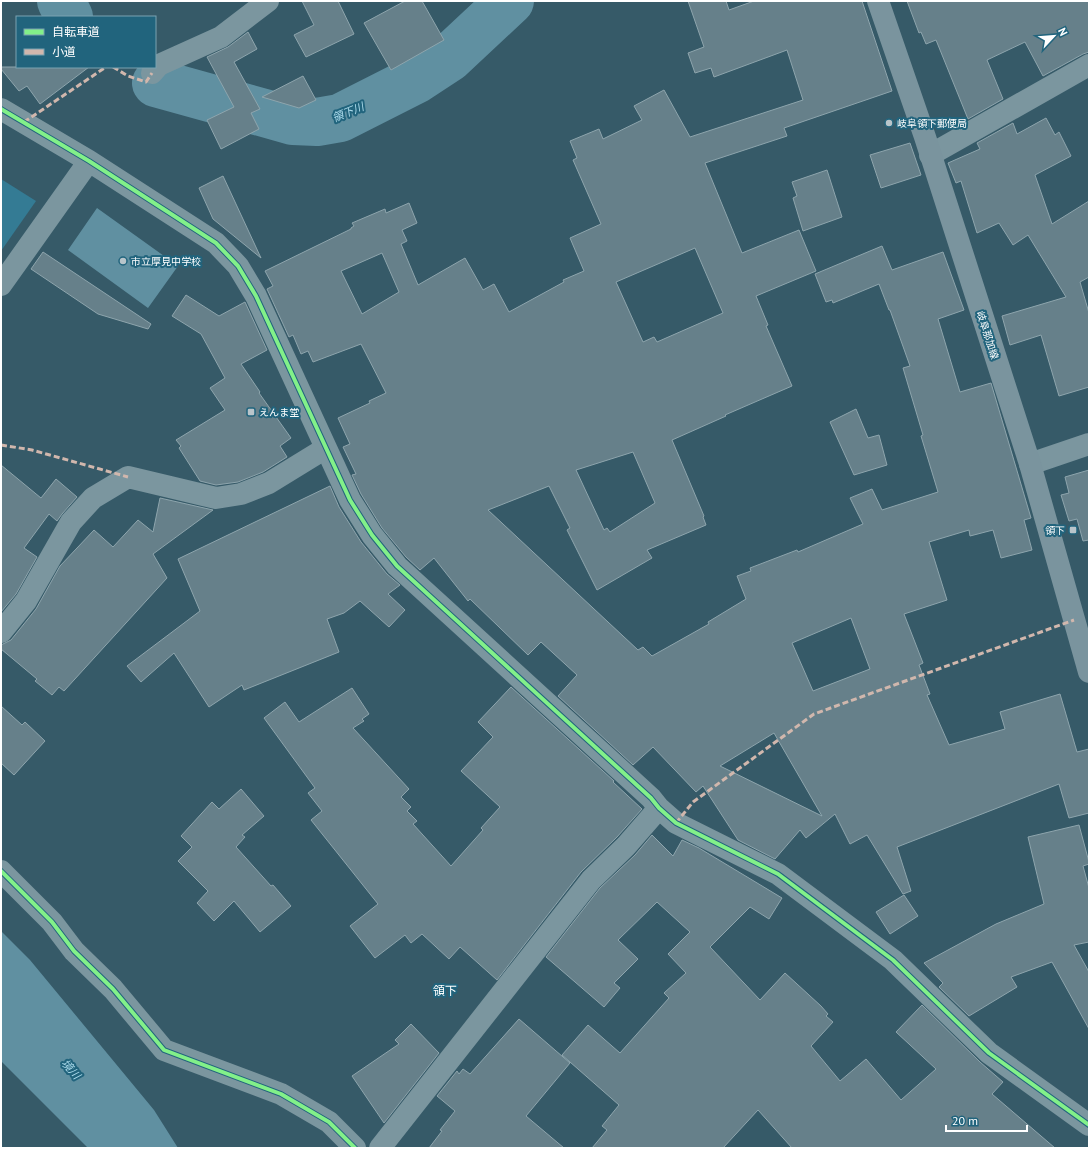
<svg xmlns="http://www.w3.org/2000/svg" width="1090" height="1149" viewBox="0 0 1090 1149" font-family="'PT Sans','Noto Sans JP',sans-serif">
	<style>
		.green { fill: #347b94 }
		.water { fill: #6090a1 }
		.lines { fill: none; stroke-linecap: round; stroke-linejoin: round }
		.river { stroke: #6090a1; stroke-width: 48 }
		.building { fill: #66808a; stroke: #8ea5ad; fill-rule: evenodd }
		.minor { stroke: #7b969f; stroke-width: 22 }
		.major { stroke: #7a949e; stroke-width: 22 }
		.quiet { stroke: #d1b7ad; stroke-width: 3; stroke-dasharray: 6 3; stroke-linecap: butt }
		.cycleway-casing { stroke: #21647d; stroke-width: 6 }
		.cycleway { stroke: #82f089; stroke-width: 4 }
		.poi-dot { fill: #b9c5ca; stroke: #21647d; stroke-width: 1.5 }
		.labels { text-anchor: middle; stroke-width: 4; stroke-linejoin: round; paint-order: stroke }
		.poi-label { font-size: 10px; fill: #fff; stroke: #21647d; text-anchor: start }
		.street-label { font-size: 10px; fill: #fff; stroke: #21647d }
		.water-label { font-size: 11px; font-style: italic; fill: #afdeee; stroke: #21647d }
		.quarter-label { font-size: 12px; fill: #fff; stroke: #21647d }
	</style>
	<rect width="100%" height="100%" fill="#365a68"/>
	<!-- green -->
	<path class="green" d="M 1,179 L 36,201 L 1,251 Z"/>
	<!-- water -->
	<path class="water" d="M 97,208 L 178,266 L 148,308 L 68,250 Z
		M 1,931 L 30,960 L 154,1110 L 178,1148 L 88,1148 L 1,1061 Z"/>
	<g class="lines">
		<!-- river -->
		<path class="river" d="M 61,1 L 69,17
			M 156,83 L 293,121 L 317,122 L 340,118 L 417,79 L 449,58 L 510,1"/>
	</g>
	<!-- building -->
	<path class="building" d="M 302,1 L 338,1 L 354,34 L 306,57 L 294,35 L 314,25 Z
		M 405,1 L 422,1 L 444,40 L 391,70 L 364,23 Z
		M 688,1 L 726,1 L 729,10 L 754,1 L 862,1 L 892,91 L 784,128 L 787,136 L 705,163 L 742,253 L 799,230 L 816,271 L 756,296 L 768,325 L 766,326 L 792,386 L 725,415 L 726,416 L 672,440 L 704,516 L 703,517 L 706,525 L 647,550 L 652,558 L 597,590 L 567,530 L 570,528 L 549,486 L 488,510 L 638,650 L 643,647 L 652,656 L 709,624 L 708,622 L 746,599 L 737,576 L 751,571 L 750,568 L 797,550 L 798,552 L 863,524 L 850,498 L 872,489 L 882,510 L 938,492 L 921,436 L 923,435 L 903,368 L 910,366 L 890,310 L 889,310 L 879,284 L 833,303 L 832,300 L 826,302 L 815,274 L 882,246 L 892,270 L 943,252 L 964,310 L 938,319 L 960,392 L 991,383 L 1031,518 L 1024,520 L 1032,550 L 1001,558 L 993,530 L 970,536 L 969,530 L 929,542 L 947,600 L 904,614 L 923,663 L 919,665 L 930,694 L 927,695 L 949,745 L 1005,729 L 1000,712 L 1060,694 L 1077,752 L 1089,749 L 1089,813 L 1069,818 L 1059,784 L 897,847 L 911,891 L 903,894 L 867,835 L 850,844 L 835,814 L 806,838 L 800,830 L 775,859 L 738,840 L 703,786 L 696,792 L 653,747 L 633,765 L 558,696 L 577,675 L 541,642 L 528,655 L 470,599 L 468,601 L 434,558 L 420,570 L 406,557 L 382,528 L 361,494 L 352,475 L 356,474 L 343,447 L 350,444 L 338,418 L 370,403 L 369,401 L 386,393 L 361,344 L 313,362 L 308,351 L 301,354 L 293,335 L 289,337 L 267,289 L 273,286 L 265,271 L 351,229 L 351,228 L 354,226 L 352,223 L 385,209 L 386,213 L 409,203 L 417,223 L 402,230 L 407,241 L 401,244 L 418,285 L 465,258 L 483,290 L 494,284 L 509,312 L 564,282 L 563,280 L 584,271 L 570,238 L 601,224 L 573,160 L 577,158 L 570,141 L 599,129 L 603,139 L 642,120 L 634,106 L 664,90 L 690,137 L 803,100 L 787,50 L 714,77 L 711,68 L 695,73 L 688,53 L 704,47 ZM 695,248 L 723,313 L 657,342 L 654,337 L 643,342 L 616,282 ZM 382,253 L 399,292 L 362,314 L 341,271 ZM 633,452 L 655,503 L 610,532 L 607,528 L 604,530 L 576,470 ZM 851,618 L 870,669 L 813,691 L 792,643 ZM 774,733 L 822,816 L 720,766 Z
		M 907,1 L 1089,1 L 1089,52 L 1083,54 L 1043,76 L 1025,42 L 987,60 L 1003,99 L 968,119 L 936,40 L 926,44 L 921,32 L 919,33 Z
		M 248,32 L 257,49 L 234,62 L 260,109 L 251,113 L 259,129 L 221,149 L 207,120 L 234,107 L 207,57 L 228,47 Z
		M 1,67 L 89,67 L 40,104 L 27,86 L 19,91 L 1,69 Z
		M 303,76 L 316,100 L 299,108 L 262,97 Z
		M 1046,118 L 1055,135 L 1059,132 L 1071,156 L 1035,175 L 1052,224 L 1089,201 L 1089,277 L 1080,282 L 1089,313 L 1089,387 L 1059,396 L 1041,335 L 1010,345 L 1002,316 L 1066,297 L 1028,235 L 1013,245 L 999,223 L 977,233 L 961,181 L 956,183 L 948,163 L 980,149 L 977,143 L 1013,123 L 1017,134 Z
		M 910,143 L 921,175 L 881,188 L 870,155 Z
		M 827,170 L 842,217 L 803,231 L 793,198 L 797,196 L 792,182 Z
		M 223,176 L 261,258 L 213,219 L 199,188 Z
		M 43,252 L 151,324 L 148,329 L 98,314 L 31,269 Z
		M 186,295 L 219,316 L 245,302 L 267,350 L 241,364 L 260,392 L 259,393 L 291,438 L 280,446 L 287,457 L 263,472 L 238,482 L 216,485 L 200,481 L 179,448 L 181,446 L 176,440 L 225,410 L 210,388 L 225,378 L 201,334 L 172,316 Z
		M 856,409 L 868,438 L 879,435 L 887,465 L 854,475 L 830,422 Z
		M 1,465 L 41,498 L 56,479 L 77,497 L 62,514 L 57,521 L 49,514 L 24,548 L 37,557 L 16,594 L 1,612 Z
		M 1089,470 L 1089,540 L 1083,541 L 1077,519 L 1069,521 L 1061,495 L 1069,493 L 1065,477 Z
		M 330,486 L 339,507 L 361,542 L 387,574 L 400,585 L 388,594 L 405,610 L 389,627 L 360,601 L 344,613 L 327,619 L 339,652 L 244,690 L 242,685 L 209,707 L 174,653 L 141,682 L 127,666 L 200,611 L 178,559 Z
		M 160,498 L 213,510 L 153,554 L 167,578 L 64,691 L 59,687 L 52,695 L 35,681 L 37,679 L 1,649 L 1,645 L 11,640 L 36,609 L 60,566 L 94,530 L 113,547 L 138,520 L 153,532 Z
		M 511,687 L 614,781 L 613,782 L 642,809 L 617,837 L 581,872 L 497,980 L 460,947 L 449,959 L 422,934 L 411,943 L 405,935 L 375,958 L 350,926 L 378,904 L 311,820 L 322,811 L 308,793 L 315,788 L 264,718 L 285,702 L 299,722 L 352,688 L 369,714 L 362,719 L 364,721 L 353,728 L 409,789 L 401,797 L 411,807 L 407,811 L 417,821 L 413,824 L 451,866 L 483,830 L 481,828 L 500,807 L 461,771 L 493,737 L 478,722 Z
		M 1,706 L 22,725 L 25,722 L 45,741 L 14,775 L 1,763 Z
		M 241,789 L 264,816 L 242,835 L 245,837 L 236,847 L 271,886 L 273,885 L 291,906 L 260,932 L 234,901 L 214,921 L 197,903 L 208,891 L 178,861 L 192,847 L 181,836 L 212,802 L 219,809 Z
		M 1079,825 L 1089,862 L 1089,864 L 1083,866 L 1089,888 L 1089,942 L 1074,945 L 1089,972 L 1089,1029 L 1052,962 L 1011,977 L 1017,987 L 969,1016 L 939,987 L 943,983 L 924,963 L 996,924 L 1044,904 L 1028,837 Z
		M 652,835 L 673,856 L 682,840 L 699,848 L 782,898 L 769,919 L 750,907 L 710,947 L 760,1000 L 785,973 L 821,1006 L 828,1014 L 826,1016 L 833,1022 L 811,1046 L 840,1081 L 866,1059 L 901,1100 L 936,1069 L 896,1032 L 922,1005 L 980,1062 L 1003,1082 L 992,1094 L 1055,1148 L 792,1148 L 758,1110 L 723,1148 L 592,1148 L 607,1130 L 602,1126 L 619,1105 L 562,1055 L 588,1025 L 620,1053 L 669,998 L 664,993 L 686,973 L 668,954 L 690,932 L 657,902 L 618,940 L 638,959 L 614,983 L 620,988 L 604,1007 L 546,957 L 600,888 L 635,855 Z
		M 904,895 L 918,916 L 890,934 L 876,912 Z
		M 519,1019 L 570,1063 L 526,1116 L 564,1148 L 429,1148 L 442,1131 L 440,1130 L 455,1111 L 437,1096 L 457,1071 L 459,1074 L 463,1069 L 470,1074 Z
		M 411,1024 L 439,1053 L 384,1123 L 352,1076 L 399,1044 L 395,1040 Z"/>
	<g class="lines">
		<!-- minor -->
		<path class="minor" d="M 152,73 L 159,65 L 221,37 L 268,1
			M 1,109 L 89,161 L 216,243 L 238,266 L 256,296 L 350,500 L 372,535 L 397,566 L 651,798 L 659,808 L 676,823 L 778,874 L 893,960 L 989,1053 L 1089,1125
			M 930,155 L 1089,65
			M 1,285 L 89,161
			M 1030,464 L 1089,444
			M 1,632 L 26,601 L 71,522 L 93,498 L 128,477 L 216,498 L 241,494 L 269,483 L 326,448
			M 1,871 L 52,922 L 74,951 L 113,989 L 164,1050 L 281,1094 L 329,1122 L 355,1148
			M 380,1148 L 591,880 L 626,846 L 659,808"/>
		<!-- major -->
		<path class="major" d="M 878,1 L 925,137 L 1030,464 L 1089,672"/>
		<!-- quiet -->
		<path class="quiet" d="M 113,67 L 128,76 L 146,82 L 152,73
			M 24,122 L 106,67
			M 1,445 L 32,450 L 128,477
			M 676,823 L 693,802 L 814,714 L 1074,620"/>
		<defs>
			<path id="cycleway" d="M 1,109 L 89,161 L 216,243 L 238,266 L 256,296 L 350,500 L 372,535 L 397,566 L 651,798 L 659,808 L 676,823 L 778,874 L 893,960 L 989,1053 L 1089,1125
				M 1,871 L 52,922 L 74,951 L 113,989 L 164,1050 L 281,1094 L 329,1122 L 355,1148"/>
		</defs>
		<!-- cycleway casing -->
		<use href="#cycleway" class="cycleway-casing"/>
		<!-- cycleway -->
		<use href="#cycleway" class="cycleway"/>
	</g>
	<!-- markers -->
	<g class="poi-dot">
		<circle cx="889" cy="123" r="4"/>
		<circle cx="123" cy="261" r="4"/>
		<rect x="247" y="408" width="8" height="8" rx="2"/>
		<rect x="1069" y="526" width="8" height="8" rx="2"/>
	</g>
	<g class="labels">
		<!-- poi labels -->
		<g class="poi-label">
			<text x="897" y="127">岐阜領下郵便局</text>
			<text x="131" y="265">市立厚見中学校</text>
			<text x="259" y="416">えんま堂</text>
			<text x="1065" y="534" text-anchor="end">領下</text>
		</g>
		<!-- street labels -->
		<g class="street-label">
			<text transform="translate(988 335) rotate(72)" y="4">岐阜那加線</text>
		</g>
		<!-- water labels -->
		<g class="water-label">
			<text transform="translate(348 112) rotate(-22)" y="4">領下川</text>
			<text transform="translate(71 1069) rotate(48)" y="4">境川</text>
		</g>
		<!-- quarter labels -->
		<g class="quarter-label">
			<text x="445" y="995">領下</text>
		</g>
	</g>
	<!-- border -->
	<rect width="1090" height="1149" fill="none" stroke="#ffffff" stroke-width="4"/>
	<!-- legend -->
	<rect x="16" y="16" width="140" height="52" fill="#21647d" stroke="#7aa2b1"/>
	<rect x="24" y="29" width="20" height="6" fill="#82f089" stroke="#7aa2b1"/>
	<text x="52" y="36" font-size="12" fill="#ffffff">自転車道</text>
	<rect x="24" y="49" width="20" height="6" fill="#d1b7ad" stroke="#7aa2b1"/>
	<text x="52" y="56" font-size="12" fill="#ffffff">小道</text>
	<!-- north arrow -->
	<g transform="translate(1054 36) rotate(64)" stroke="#21647d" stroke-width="3" paint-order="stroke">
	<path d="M0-3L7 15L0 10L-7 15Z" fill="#ffffff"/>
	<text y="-6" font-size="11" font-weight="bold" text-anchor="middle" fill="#ffffff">N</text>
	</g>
	<!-- scale -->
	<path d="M946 1125v6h81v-6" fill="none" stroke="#ffffff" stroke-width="2"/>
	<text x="952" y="1125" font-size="12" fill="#ffffff" stroke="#21647d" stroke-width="3" paint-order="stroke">20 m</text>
</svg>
